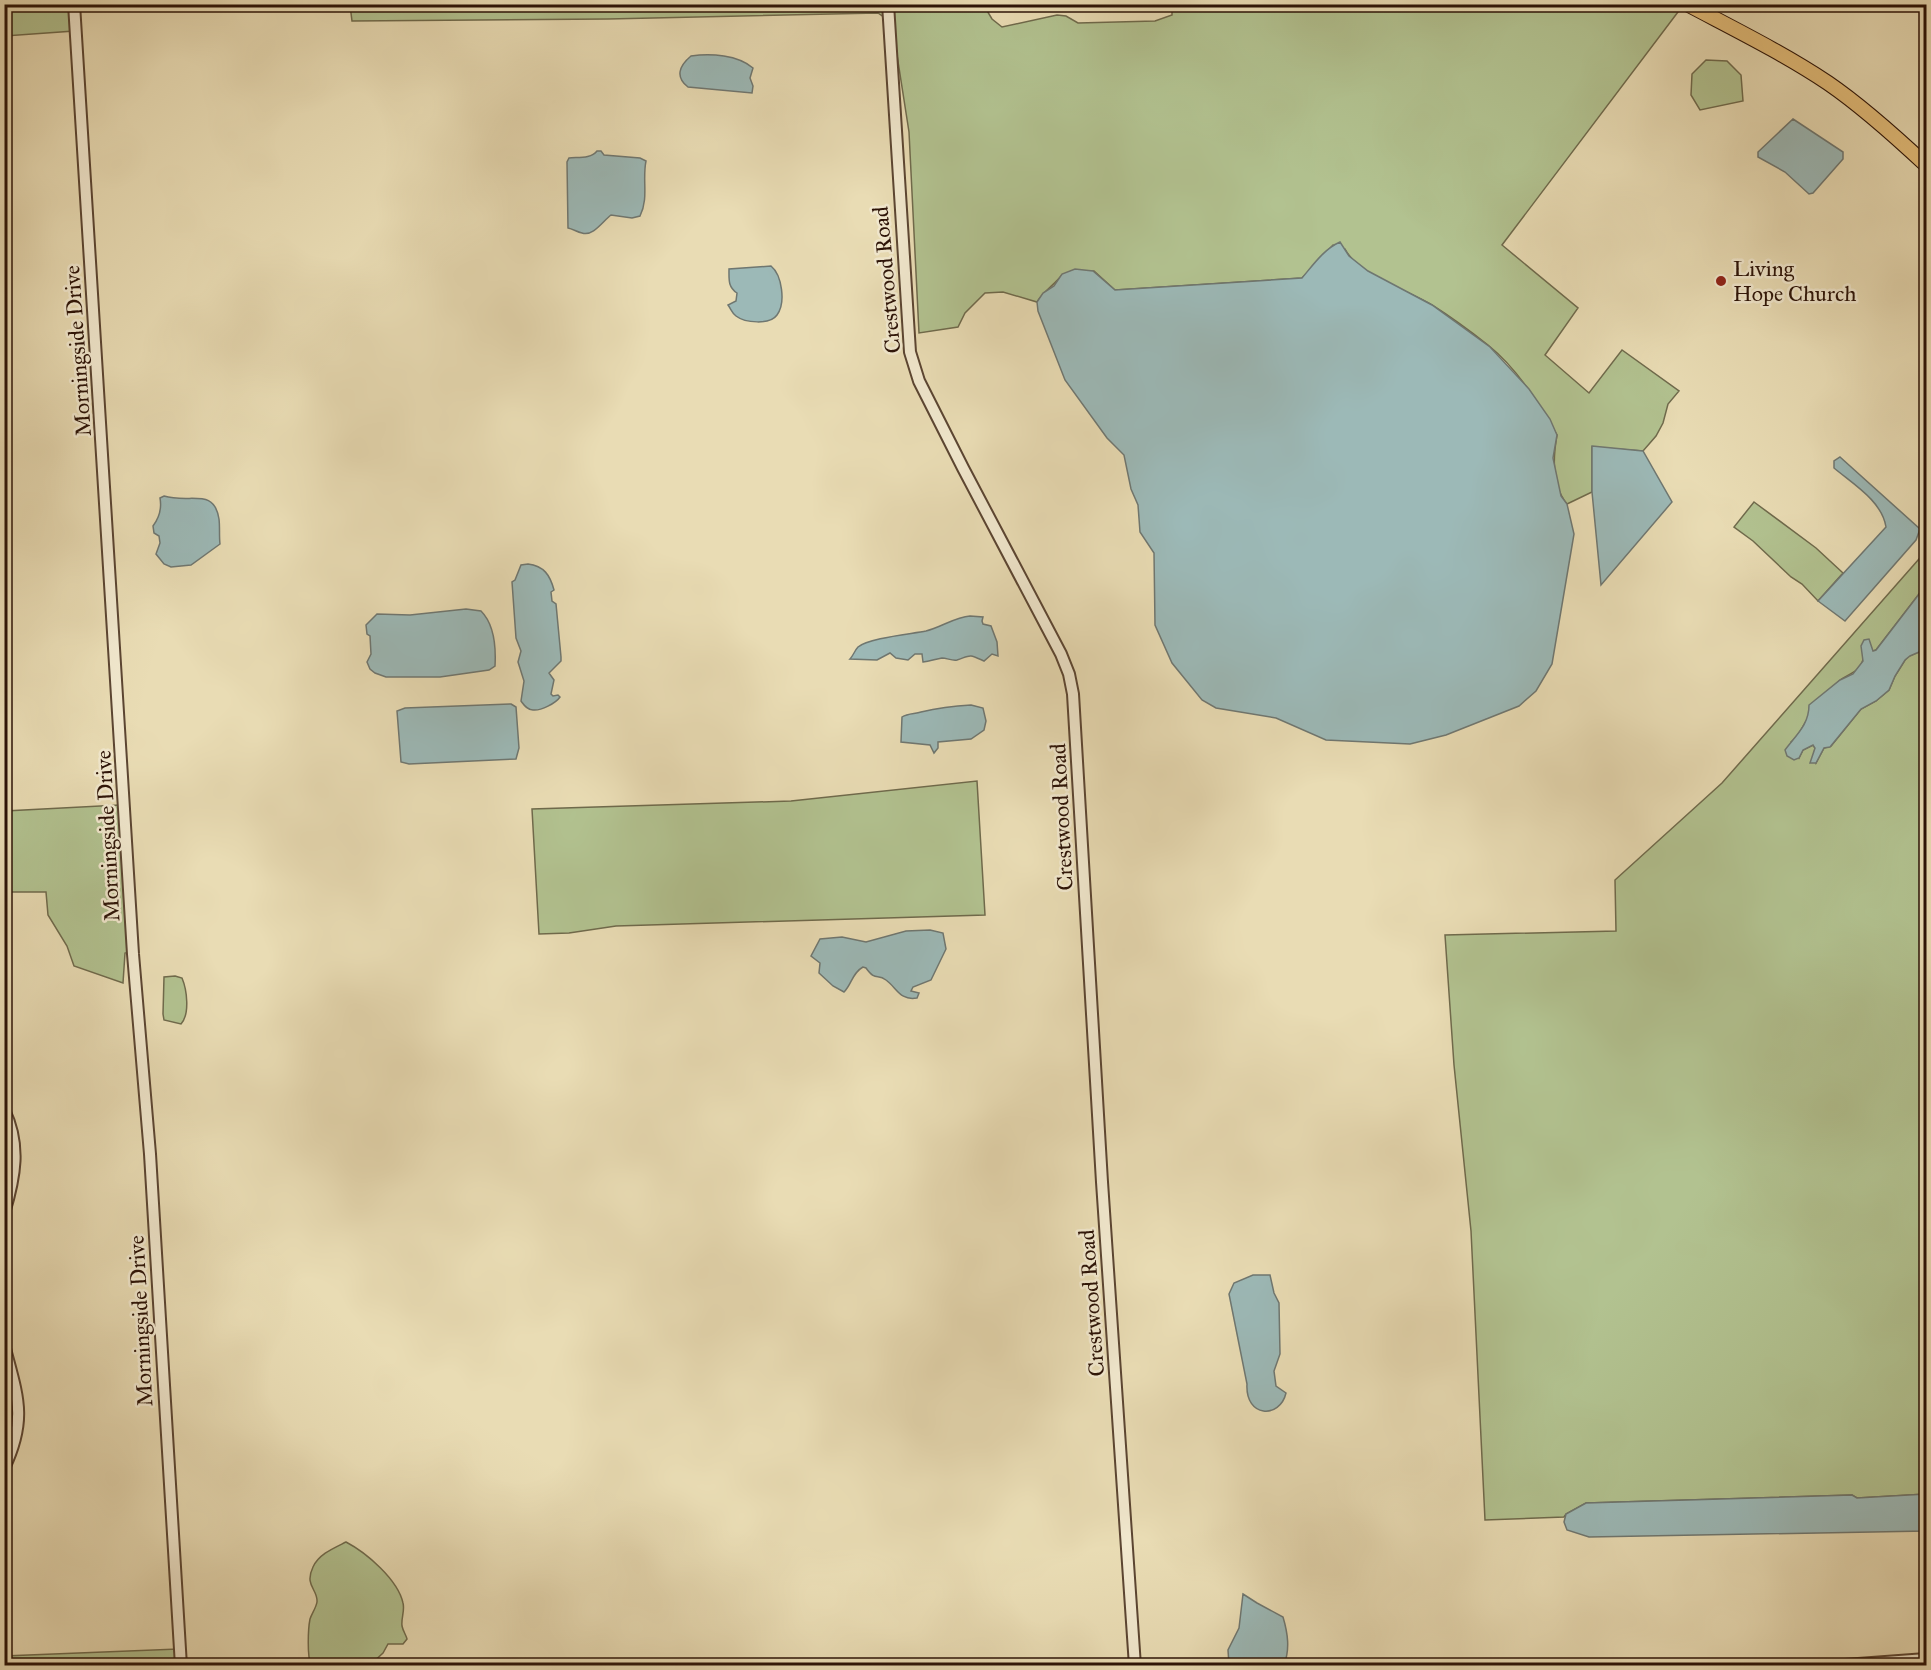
<svg xmlns="http://www.w3.org/2000/svg" width="1931" height="1670" viewBox="0 0 1931 1670" font-family="'IM FELL Great Primer',serif">
	<style>
		.green { fill: #b2c290; stroke: #6f6a4c; stroke-width: 1.5 }
		.water { fill: #9cb9b7; stroke: #6f7771; stroke-width: 1.5 }
		.lines { fill: none; stroke-linecap: round; stroke-linejoin: round }
		.minor-casing { stroke: #5b4532; stroke-width: 14 }
		.major-casing { stroke: #2c1307; stroke-width: 16 }
		.minor { stroke: #f1e8ce; stroke-width: 10 }
		.major { stroke: #e4be7a; stroke-width: 14 }
		.poi-dot { fill: #8f2418; stroke: #f1e8ce; stroke-width: 2 }
		.labels { text-anchor: middle; stroke-width: 5; stroke-linejoin: round; paint-order: stroke }
		.poi-label { font-size: 22px; fill: #2c1307; stroke: #f1e8ce; text-anchor: start }
		.street-label { font-size: 22px; fill: #2c1307; stroke: #f1e8ce }
	</style>
	<rect width="100%" height="100%" fill="#e9dcb4"/>
	<filter id="stains"><feTurbulence type="fractalNoise" baseFrequency=".00333" numOctaves="4"/><feColorMatrix values="0 0 0 0 .2 0 0 0 0 .09 0 0 0 0 .02 0 0 0 .5 -.17"/></filter>
	<radialGradient id="worn" r=".72"><stop offset=".6" stop-color="#630" stop-opacity="0"/><stop offset="1" stop-color="#630" stop-opacity=".3"/></radialGradient>
	<!-- green -->
	<path class="green" d="M 983,4 L 992,19 L 1002,27 L 1057,15 L 1066,16 L 1078,23 L 1155,21 L 1172,15 L 1172,4 L 1675,5 L 1681,8 L 1502,245 L 1578,308 L 1545,355 L 1589,393 L 1622,350 L 1679,391 L 1668,404 L 1663,423 L 1656,436 L 1643,451 L 1592,447 L 1592,492 L 1567,504 C 1552,486 1553,457 1557,435 C 1538,403 1518,369 1488,345 C 1470,331 1451,317 1432,305 C 1408,290 1358,275 1345,249 L 1333,245 L 1302,278 L 1115,290 L 1094,271 L 1062,275 C 1054,285 1044,291 1037,302 L 1003,292 L 985,293 L 965,313 L 958,327 L 919,333 L 909,132 L 892,23 L 878,13 L 608,19 L 352,21 L 350,5 Z
		M 5,5 L 72,5 L 74,31 L 5,36 Z
		M 1706,60 L 1727,61 L 1741,75 L 1743,101 L 1700,110 L 1691,95 L 1692,74 Z
		M 1754,502 L 1816,548 L 1843,573 L 1818,601 L 1802,584 L 1791,577 L 1753,541 L 1734,527 Z
		M 1926,551 L 1926,585 L 1876,650 L 1863,655 C 1864,672 1848,673 1839,681 C 1828,691 1815,706 1808,718 C 1802,727 1800,735 1791,742 L 1799,758 L 1803,750 L 1813,745 L 1815,748 L 1814,755 L 1816,763 L 1824,748 L 1831,746 L 1861,709 L 1876,701 L 1889,690 L 1895,676 L 1905,660 L 1909,656 L 1926,649 L 1926,1494 L 1857,1498 L 1852,1495 L 1586,1503 L 1566,1514 L 1564,1517 L 1485,1520 L 1471,1231 L 1454,1065 L 1445,935 L 1616,931 L 1615,880 L 1722,783 Z
		M 977,781 L 985,915 L 616,926 L 569,933 L 539,934 L 532,809 L 791,801 Z
		M 119,805 L 130,952 L 125,953 L 123,983 L 74,966 L 67,946 L 48,915 L 46,892 L 5,892 L 5,811 Z
		M 175,976 L 182,978 C 187,990 190,1014 181,1024 L 164,1020 L 163,1014 L 164,977 Z
		M 346,1542 C 367,1553 398,1580 403,1603 C 405,1611 401,1618 402,1626 C 403,1631 406,1635 407,1639 L 403,1644 L 388,1644 L 383,1653 L 370,1665 L 311,1665 C 307,1656 308,1629 310,1619 C 312,1613 316,1608 317,1602 C 318,1589 304,1586 313,1567 C 319,1554 334,1548 346,1542 Z
		M 178,1649 L 179,1665 L 5,1665 L 4,1656 Z"/>
	<!-- water -->
	<path class="water" d="M 691,56 C 711,53 738,55 753,68 L 750,78 L 753,86 L 752,93 L 688,87 C 675,77 679,66 691,56 Z
		M 1793,119 L 1843,152 L 1843,159 L 1813,193 L 1809,194 L 1785,172 L 1758,157 L 1758,152 Z
		M 597,151 L 601,151 L 604,155 L 640,158 L 646,161 C 642,180 649,198 640,216 L 632,218 L 611,215 C 603,221 593,237 582,233 C 577,232 573,229 568,228 L 567,162 L 569,158 C 578,157 591,159 597,151 Z
		M 1340,242 L 1349,256 L 1368,271 L 1432,305 L 1490,347 L 1529,389 L 1550,419 L 1557,435 L 1553,458 L 1561,496 L 1567,504 L 1574,534 L 1552,664 L 1536,691 L 1519,706 L 1446,735 L 1410,744 L 1326,740 L 1276,718 L 1216,708 L 1202,700 L 1172,663 L 1155,625 L 1154,553 L 1140,532 L 1138,505 L 1131,489 L 1124,455 L 1107,438 L 1065,380 L 1038,311 L 1037,302 L 1043,293 L 1054,286 L 1062,274 L 1075,269 L 1093,271 L 1115,290 L 1302,278 C 1313,265 1324,249 1340,242 Z
		M 771,266 C 782,275 786,303 777,315 C 770,325 745,323 736,316 C 732,313 731,309 728,305 L 736,301 L 737,293 C 728,287 729,280 729,269 Z
		M 1592,446 L 1643,451 L 1672,502 L 1601,585 L 1592,492 Z
		M 1840,457 L 1920,529 L 1916,540 L 1845,621 L 1818,601 L 1886,527 C 1882,501 1853,484 1834,468 L 1834,461 Z
		M 164,496 C 190,504 214,487 219,519 C 220,527 219,536 220,544 L 191,565 L 171,567 L 164,564 L 156,554 L 160,543 L 159,536 L 154,533 L 153,526 C 159,518 162,509 160,498 Z
		M 528,564 C 544,566 550,575 554,590 L 551,592 L 552,601 L 556,604 L 561,657 L 561,661 L 549,673 L 554,680 L 551,694 L 553,696 L 558,695 L 560,697 C 556,703 541,711 533,710 C 527,710 524,705 521,701 L 524,681 L 518,662 L 521,651 L 516,638 L 512,582 L 515,580 L 521,565 Z
		M 1926,585 L 1926,649 L 1910,656 L 1905,660 L 1895,676 L 1889,690 L 1876,701 L 1861,709 L 1830,747 L 1824,748 L 1816,763 L 1810,763 L 1815,748 L 1813,745 L 1803,750 L 1799,758 L 1794,760 L 1787,756 L 1785,750 C 1796,735 1809,725 1809,705 L 1840,680 L 1853,674 L 1863,661 L 1861,646 L 1864,640 L 1869,639 L 1873,651 L 1876,650 Z
		M 466,609 L 481,611 C 494,624 496,648 495,666 L 489,670 L 440,677 L 386,677 L 375,673 L 370,669 L 367,662 L 371,654 L 370,636 L 367,634 L 366,625 L 377,614 L 410,615 Z
		M 970,616 L 983,617 L 982,621 L 983,624 L 991,626 L 997,642 L 998,656 L 992,654 L 984,661 C 968,654 972,655 957,660 C 952,661 947,658 942,658 C 936,659 930,661 923,662 L 922,654 L 915,654 L 908,660 L 896,658 L 890,653 L 877,660 L 850,659 C 853,656 855,650 858,647 C 868,638 911,634 926,631 C 942,627 955,617 970,616 Z
		M 511,704 L 516,707 L 519,748 L 516,759 L 409,764 L 401,762 L 397,711 L 405,708 Z
		M 971,705 L 983,708 L 986,721 L 984,730 L 971,739 L 938,742 L 938,748 L 934,753 L 930,745 L 901,742 L 902,717 C 908,713 915,714 921,712 C 938,708 954,706 971,705 Z
		M 930,930 L 943,933 L 946,949 L 931,980 L 913,987 L 911,991 L 919,993 L 917,998 C 900,1001 897,988 886,980 C 877,973 876,982 866,968 L 863,967 C 852,973 852,984 844,992 L 833,986 L 819,973 L 820,963 L 811,956 L 820,939 L 842,937 L 866,942 L 906,931 Z
		M 1253,1275 L 1270,1275 L 1274,1293 L 1279,1303 L 1280,1354 L 1274,1371 L 1276,1386 L 1286,1393 C 1280,1419 1245,1418 1247,1384 L 1229,1294 L 1234,1283 Z
		M 1926,1494 L 1926,1531 L 1589,1537 L 1567,1530 L 1564,1522 L 1566,1514 L 1586,1503 L 1852,1495 L 1857,1498 Z
		M 1243,1594 L 1257,1603 L 1283,1617 C 1288,1634 1290,1649 1284,1665 L 1229,1665 L 1228,1650 L 1239,1628 Z"/>
	<g class="lines">
		<defs>
			<path id="minor" d="M 74,4 L 133,954 L 150,1154 L 181,1666
				M 888,4 L 910,352 L 919,381 L 963,468 L 1061,654 L 1069,674 L 1073,694 L 1102,1182 L 1135,1666
				M 4,1110 C 21,1145 15,1177 4,1213
				M 4,1345 C 17,1395 28,1418 4,1468
				M 1831,1666 L 1926,1659"/>
			<path id="major" d="M 1687,4 C 1734,29 1783,53 1828,83 C 1863,107 1895,136 1926,165"/>
		</defs>
		<!-- minor casing -->
		<use href="#minor" class="minor-casing"/>
		<!-- major casing -->
		<use href="#major" class="major-casing"/>
		<!-- minor -->
		<use href="#minor" class="minor"/>
		<!-- major -->
		<use href="#major" class="major"/>
	</g>
	<!-- markers -->
	<circle class="poi-dot" cx="1721" cy="281" r="6"/>
	<g class="labels">
		<!-- poi labels -->
		<g class="poi-label">
			<text x="1733" y="276">Living<tspan x="1733" dy="25">Hope Church</tspan></text>
		</g>
		<!-- street labels -->
		<g class="street-label">
			<text transform="translate(886 280) rotate(-95)" y="8">Crestwood Road</text>
			<text transform="translate(77 351) rotate(-94)" y="8">Morningside Drive</text>
			<text transform="translate(1061 817) rotate(-93)" y="8">Crestwood Road</text>
			<text transform="translate(107 836) rotate(-93)" y="8">Morningside Drive</text>
			<text transform="translate(1091 1303) rotate(-94)" y="8">Crestwood Road</text>
			<text transform="translate(140 1321) rotate(-93)" y="8">Morningside Drive</text>
		</g>
	</g>
	<!-- margin -->
	<rect width="1931" height="1670" fill="none" stroke="#e9dcb4" stroke-width="24"/>
	<rect x="6" y="6" width="1919" height="1658" fill="none" stroke="#2c1307" stroke-width="3"/>
	<rect x="12" y="12" width="1907" height="1646" fill="none" stroke="#2c1307" stroke-width="1.5"/>
	<rect width="100%" height="100%" filter="url(#stains)"/>
	<rect width="100%" height="100%" fill="url(#worn)"/>
</svg>
